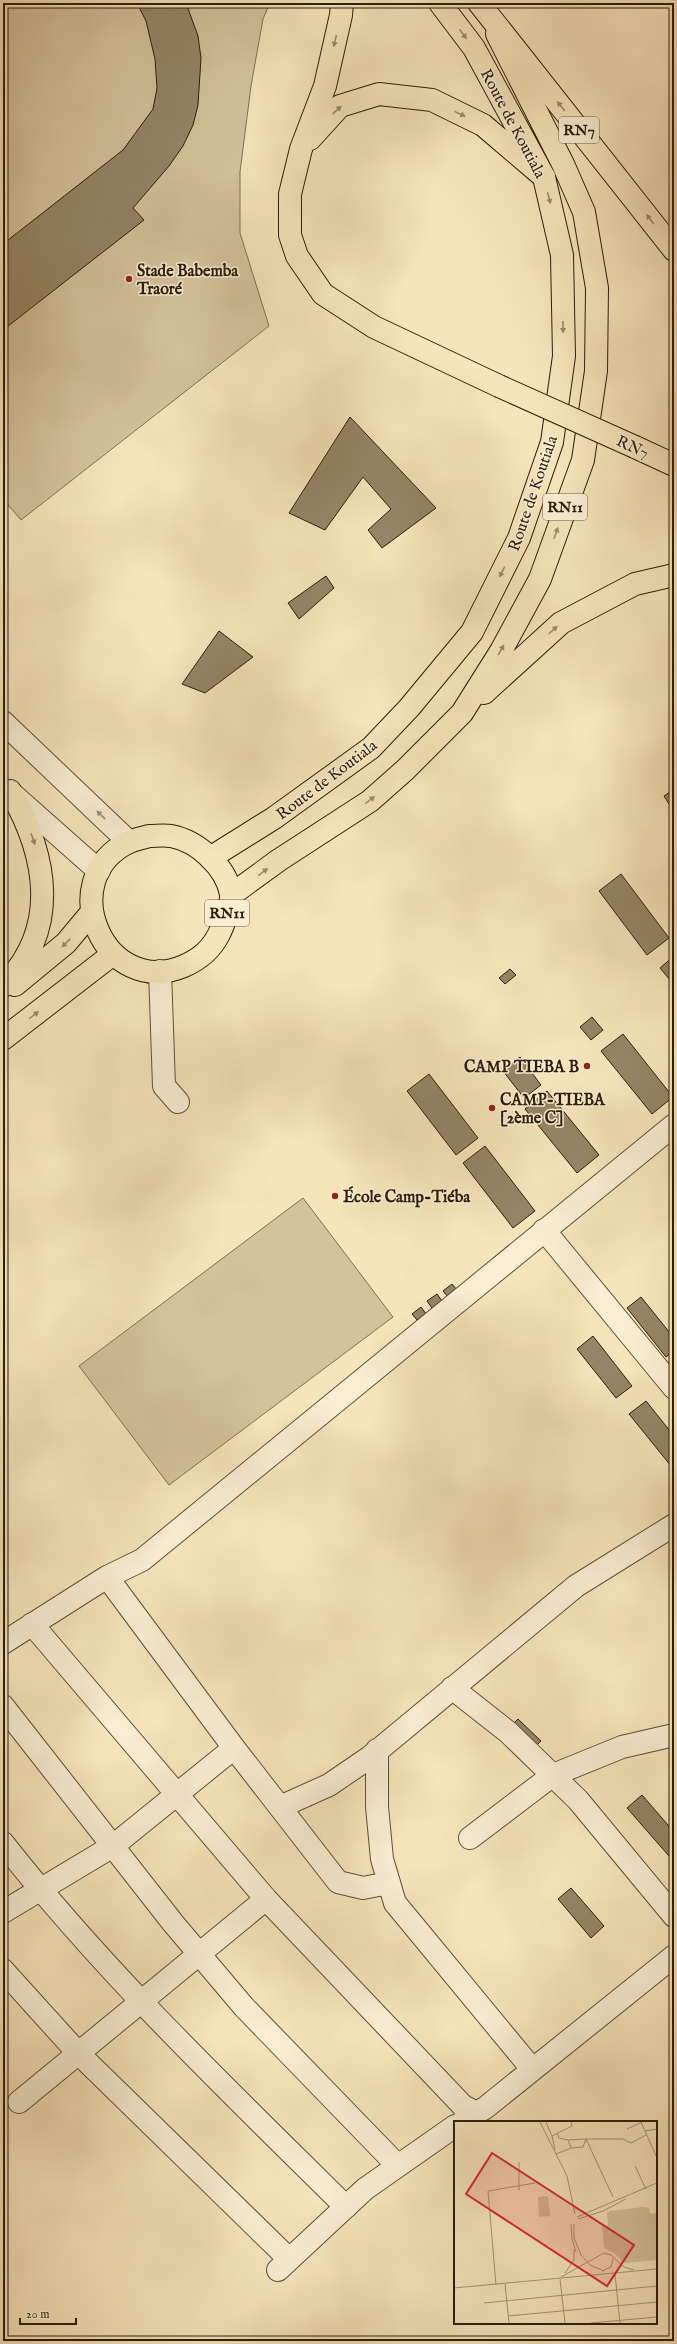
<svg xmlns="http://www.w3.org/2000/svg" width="677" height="2344" viewBox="0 0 677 2344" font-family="'IM FELL English',serif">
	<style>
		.green { fill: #d4c29c; stroke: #807054 }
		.building { fill: #958566; stroke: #2c1e0b }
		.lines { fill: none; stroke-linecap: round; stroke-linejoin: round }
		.minor-casing { stroke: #5e5037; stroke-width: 24 }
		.major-casing { stroke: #2c1e0b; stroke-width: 24 }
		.highway-casing { stroke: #2c1e0b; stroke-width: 24 }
		.minor { stroke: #f9edd2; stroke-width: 22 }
		.major { stroke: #f6e4ba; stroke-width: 22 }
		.highway { stroke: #f6e4ba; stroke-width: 22 }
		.highway-bridge-casing { stroke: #2c1e0b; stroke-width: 24; stroke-linecap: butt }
		.highway-bridge { stroke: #f6e4ba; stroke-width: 22 }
		.oneway { fill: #9b8b6b }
		.oneway2 { fill: #9d9078 }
		.poi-dot { fill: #8f2418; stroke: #f9edd2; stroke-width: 1.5 }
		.labels { text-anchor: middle; stroke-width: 3; stroke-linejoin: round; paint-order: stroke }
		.shield { fill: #f9edd2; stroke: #6a5c47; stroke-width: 1 }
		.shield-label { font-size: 15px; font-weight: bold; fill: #2c1e0b }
		.street-label { font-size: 16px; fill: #2c1e0b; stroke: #f9edd2 }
		.poi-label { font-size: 16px; font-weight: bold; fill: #2c1e0b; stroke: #f9edd2; text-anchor: start }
		.inset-road { fill: none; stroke: #a59574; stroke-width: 1 }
		.view { fill: #d62828; fill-opacity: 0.15; stroke: #d62828; stroke-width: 2 }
		.inset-edge { fill: none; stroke: #2c1e0b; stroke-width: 2 }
	</style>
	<rect width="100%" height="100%" fill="#f6e4ba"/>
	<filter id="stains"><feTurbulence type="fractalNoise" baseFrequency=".005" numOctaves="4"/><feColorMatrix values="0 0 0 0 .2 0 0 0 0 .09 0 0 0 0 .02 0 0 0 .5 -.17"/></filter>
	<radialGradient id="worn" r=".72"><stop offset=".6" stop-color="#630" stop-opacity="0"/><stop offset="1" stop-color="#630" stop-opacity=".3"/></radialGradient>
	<!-- green -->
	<path class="green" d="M 3,3 L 270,3 L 263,19 L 251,86 L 240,172 L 240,233 L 269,326 L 21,520 L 3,499 Z
		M 303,1198 L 393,1317 L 169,1485 L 79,1366 Z"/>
	<!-- building -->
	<path class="building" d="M 137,3 L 186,3 L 198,36 L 201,58 L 198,105 L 193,125 L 183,146 L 169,166 L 133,208 L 144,220 L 3,330 L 3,244 L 123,150 L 153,109 L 157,88 L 155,59 L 146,21 Z
		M 350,417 L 436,508 L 382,548 L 368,530 L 391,509 L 363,477 L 325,530 L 289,513 Z
		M 326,576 L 334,588 L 299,619 L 288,603 Z
		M 219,631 L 253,657 L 205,693 L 182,684 Z
		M 674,789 L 674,812 L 664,796 Z
		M 621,874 L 669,938 L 647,955 L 599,891 Z
		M 674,956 L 674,977 L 670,980 L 660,968 Z
		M 510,969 L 516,975 L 505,984 L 499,978 Z
		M 592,1017 L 603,1030 L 591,1040 L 580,1027 Z
		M 623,1034 L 673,1097 L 652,1114 L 601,1051 Z
		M 520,1057 L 541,1085 L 524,1098 L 503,1071 Z
		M 429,1074 L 478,1138 L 456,1155 L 407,1091 Z
		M 547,1091 L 599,1155 L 577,1173 L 525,1109 Z
		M 485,1146 L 535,1211 L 513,1228 L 463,1163 Z
		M 452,1284 L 457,1290 L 448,1297 L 443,1291 Z
		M 437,1294 L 442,1301 L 432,1308 L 427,1301 Z
		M 641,1297 L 674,1338 L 674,1351 L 666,1357 L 627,1308 Z
		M 421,1307 L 426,1314 L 417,1320 L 412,1314 Z
		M 593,1336 L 632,1386 L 616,1398 L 577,1349 Z
		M 646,1401 L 674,1436 L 674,1464 L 671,1466 L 629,1414 Z
		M 518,1719 L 541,1741 L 532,1750 L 509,1728 Z
		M 642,1795 L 674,1832 L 674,1852 L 669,1856 L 627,1808 Z
		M 571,1888 L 604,1926 L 591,1938 L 558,1899 Z"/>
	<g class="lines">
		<defs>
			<path id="minor" d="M 3,722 L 129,842
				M 11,793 L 99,871
				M 160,971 L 164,1086 L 178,1102
				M 544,1230 L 674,1388
				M 107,1577 L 234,1748 L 338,1882 L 363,1888 L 389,1883
				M 32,1624 L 266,1899 L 463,2106 L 475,2112
				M 3,1643 L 107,1577 L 142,1560 L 674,1125
				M 452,1688 L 508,1732 L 578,1800 L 674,1916
				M 3,1706 L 173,1923 L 244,2007 L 398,2166
				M 377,1750 L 377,1807 L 382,1859 L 395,1903 L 532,2069
				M 280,1807 L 329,1785 L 370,1757 L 576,1586 L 674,1525
				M 470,1838 L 553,1775 L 622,1747 L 674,1735
				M 3,1843 C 106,1974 228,2090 346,2207
				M 3,1912 L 113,1846 L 234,1748
				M 3,1970 L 78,2053 L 289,2259
				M 19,2102 L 266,1899
				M 464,2120 L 485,2108 L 674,1956
				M 278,2270 L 365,2189 L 455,2126"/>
			<path id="major" d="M 484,693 L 561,623 L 635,584 L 674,575
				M 149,836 C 156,836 164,835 171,836 C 198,841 226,867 231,894 C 232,903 223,926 219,934 C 211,950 200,959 184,966 C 105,1000 52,879 129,842 C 135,839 143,838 149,836 Z
				M 210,858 L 274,818 L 371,748 L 409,708 L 472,632 L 519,538 L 552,442 L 564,356 L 562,255 L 544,177 L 474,48 L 440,3
				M 231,895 L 279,860 L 370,801 L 405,770 L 462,713 L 501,651 L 540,579 L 583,460 L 596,371 L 597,288 L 584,212 L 563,164 L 497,34
				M 15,985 L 66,943 L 91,913
				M 3,986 C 61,929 47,855 10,791
				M 3,1039 L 113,954"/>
			<path id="highway" d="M 342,3 L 341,15 L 325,86 L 301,149 L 290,194 L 290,235 L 297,256 L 323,294 L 374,327 L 499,386
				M 479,3 L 674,250
				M 310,139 L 340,106 L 379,94 L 432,100 L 483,125 L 544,177
				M 635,447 L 674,465"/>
		</defs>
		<!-- minor casing -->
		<use href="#minor" class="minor-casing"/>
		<!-- major casing -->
		<use href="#major" class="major-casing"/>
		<!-- highway casing -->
		<use href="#highway" class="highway-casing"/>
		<!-- minor -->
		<use href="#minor" class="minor"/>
		<!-- major -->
		<use href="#major" class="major"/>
		<!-- highway -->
		<use href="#highway" class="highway"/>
		<defs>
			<path id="highway-bridge" d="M 499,386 L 635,447"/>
		</defs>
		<!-- highway-bridge casing -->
		<use href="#highway-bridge" class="highway-bridge-casing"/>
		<!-- highway-bridge -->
		<use href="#highway-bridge" class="highway-bridge"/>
	</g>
	<!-- one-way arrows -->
	<defs><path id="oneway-solid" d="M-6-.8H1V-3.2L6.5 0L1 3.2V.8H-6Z"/></defs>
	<g class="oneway">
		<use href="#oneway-solid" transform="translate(463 34) rotate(53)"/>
		<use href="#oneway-solid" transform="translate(335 41) rotate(103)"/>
		<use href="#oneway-solid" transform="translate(561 106) rotate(-128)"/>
		<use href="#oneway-solid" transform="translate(337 110) rotate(-43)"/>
		<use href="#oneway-solid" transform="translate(460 114) rotate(26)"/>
		<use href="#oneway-solid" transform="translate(549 198) rotate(76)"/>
		<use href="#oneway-solid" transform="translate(650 219) rotate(-128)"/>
		<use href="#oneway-solid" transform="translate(563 327) rotate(89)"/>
		<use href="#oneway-solid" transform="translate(556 533) rotate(-71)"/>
		<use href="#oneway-solid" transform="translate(502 572) rotate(117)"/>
		<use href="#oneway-solid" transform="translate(553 630) rotate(-42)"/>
		<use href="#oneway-solid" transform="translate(501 650) rotate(-60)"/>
		<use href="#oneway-solid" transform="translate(370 800) rotate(-38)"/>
		<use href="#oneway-solid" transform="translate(33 839) rotate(71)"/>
		<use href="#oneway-solid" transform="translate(263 872) rotate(-37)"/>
		<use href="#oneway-solid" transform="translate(66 943) rotate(136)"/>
		<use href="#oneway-solid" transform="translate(34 1015) rotate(-38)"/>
	</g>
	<use class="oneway2" href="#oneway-solid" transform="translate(101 815) rotate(-136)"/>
	<!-- markers -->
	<g class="poi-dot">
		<circle cx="129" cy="279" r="4"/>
		<circle cx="587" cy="1066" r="4"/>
		<circle cx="492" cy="1108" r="4"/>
		<circle cx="335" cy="1196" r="4"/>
	</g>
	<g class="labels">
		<!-- shield labels -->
		<g class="shield">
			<rect x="559" y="117" width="40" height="26" rx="3"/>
			<rect x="543" y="494" width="44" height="26" rx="3"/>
			<rect x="205" y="900" width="44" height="26" rx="3"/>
		</g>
		<g class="shield-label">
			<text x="579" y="135">RN7</text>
			<text x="565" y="512">RN11</text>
			<text x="227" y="918">RN11</text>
		</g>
		<!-- street labels -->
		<g class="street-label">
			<text transform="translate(514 123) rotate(62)" y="6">Route de Koutiala</text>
			<text transform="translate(633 446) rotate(25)" y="6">RN7</text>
			<text transform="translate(532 493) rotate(-71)" y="6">Route de Koutiala</text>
			<text transform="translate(326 779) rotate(-37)" y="6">Route de Koutiala</text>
		</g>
		<!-- poi labels -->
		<g class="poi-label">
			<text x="137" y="276">Stade Babemba<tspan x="137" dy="18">Traoré</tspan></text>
			<text x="579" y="1072" text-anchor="end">CAMP TIEBA B</text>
			<text x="500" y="1105">CAMP-TIEBA<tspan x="500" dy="18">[2ème C]</tspan></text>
			<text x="343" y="1202">École Camp-Tiéba</text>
		</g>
	</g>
	<!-- overview -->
	<g transform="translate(454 2121)">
		<rect width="203" height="203" fill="#f6e4ba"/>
		<path d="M 94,75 L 96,95 L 85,96 L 84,76 ZM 189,86 L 195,87 L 196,93 L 203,92 L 203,139 L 171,142 L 160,132 L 150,127 L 148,105 L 154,104 L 153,92 L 156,90 Z" fill="#d4c29c"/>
		<path class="inset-road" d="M 86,1 L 113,55 L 121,93M 92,1 L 98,15M 187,1 L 203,37M 173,8 L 188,1M 191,10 L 203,8M 103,12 L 105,17 L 114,19 L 117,27M 114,19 L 132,18 L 159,76M 101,29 L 98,15 L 118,5 L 117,1M 102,33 L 117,27 L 129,26 L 132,18 L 169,18 L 177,22 L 192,14M 65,41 L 65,69M 181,45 L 192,68M 121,87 L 132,93M 123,96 L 203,62M 124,98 L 149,90 L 172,78M 117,103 L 118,118 L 122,131M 120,103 L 120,117 L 127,134 L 136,144 L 150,150M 148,150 L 157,146 L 159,137M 111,152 L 120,139 L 120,128M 161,153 L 166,202M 107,156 L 150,132 L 157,134 L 170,146 L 180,149M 106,158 L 111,202M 51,163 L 55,202M 42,164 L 34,70 L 81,62M 0,167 L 203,148M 30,182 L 203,165M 54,195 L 203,181M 137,202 L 203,196"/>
		<path class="view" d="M 38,32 L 180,124 L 153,165 L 12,73 Z"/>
		<rect width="203" height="203" class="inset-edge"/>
	</g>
	<!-- margin -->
	<rect width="677" height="2344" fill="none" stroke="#f6e4ba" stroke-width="16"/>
	<rect x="4" y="4" width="669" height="2336" fill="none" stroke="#2c1e0b" stroke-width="2"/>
	<rect x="8" y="8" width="661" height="2328" fill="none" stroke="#2c1e0b"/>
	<!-- scale -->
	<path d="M20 2318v6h56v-6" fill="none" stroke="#2c1e0b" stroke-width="2"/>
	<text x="26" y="2318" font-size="12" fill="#2c1e0b" stroke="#f9edd2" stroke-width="3" paint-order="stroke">20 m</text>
	<rect width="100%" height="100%" filter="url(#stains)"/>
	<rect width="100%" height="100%" fill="url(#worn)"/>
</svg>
